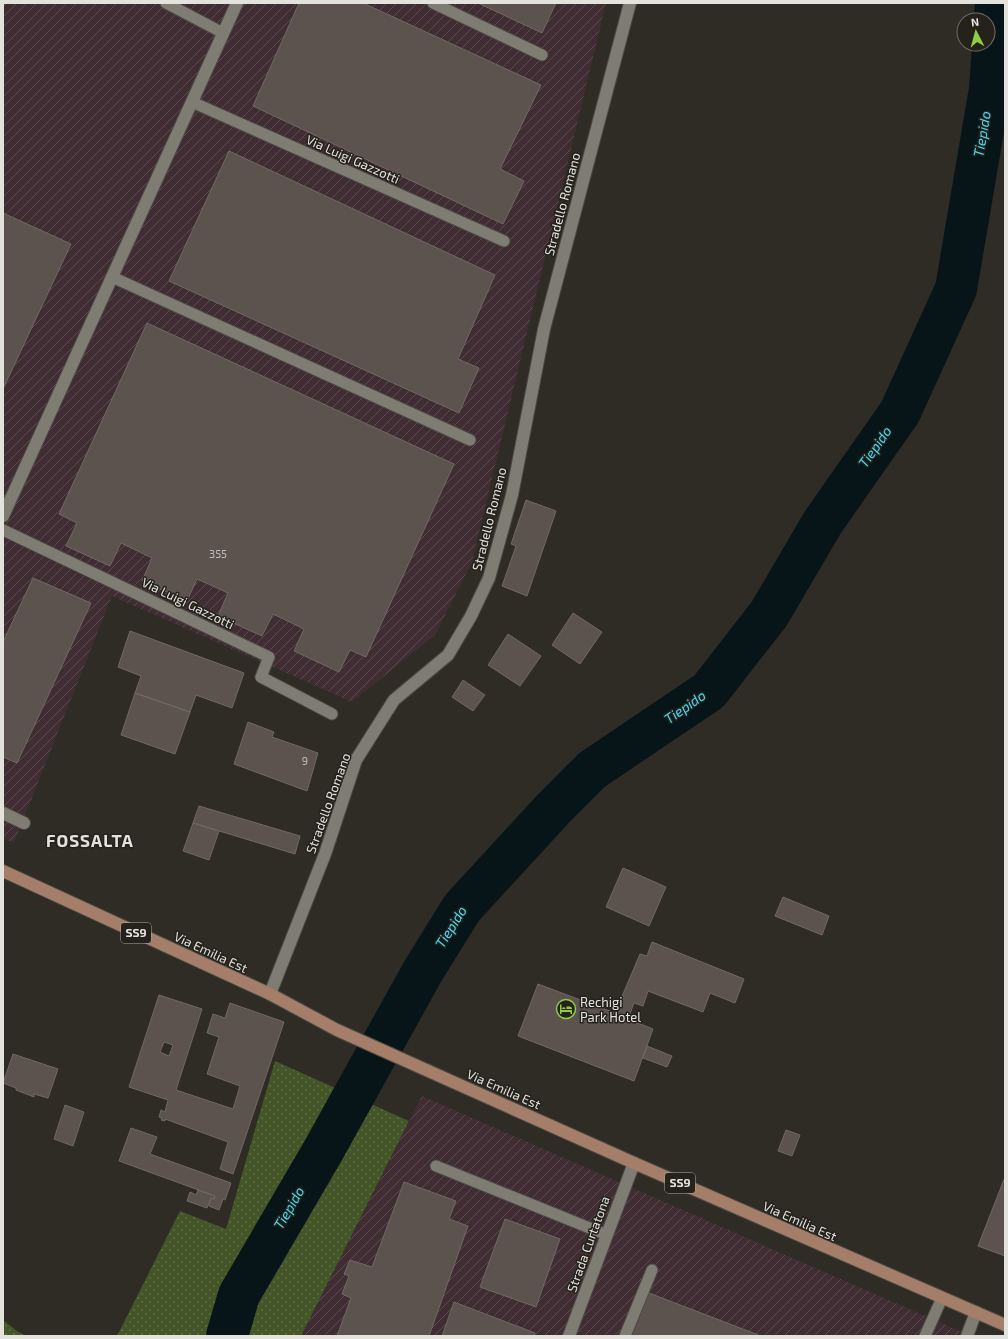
<svg xmlns="http://www.w3.org/2000/svg" width="1008" height="1339" viewBox="0 0 1008 1339" font-family="'Exo 2',sans-serif">
	<style>
		.industrial { fill: url(#industrial-furrows) }
		.green { fill: url(#green-dots) }
		.lines { fill: none; stroke-linecap: round; stroke-linejoin: round }
		.river { stroke: #081518; stroke-width: 42 }
		.building { fill: #5c534f; stroke: #716864; fill-rule: evenodd }
		.lane-casing { stroke: #4b4a44; stroke-width: 13 }
		.street-casing { stroke: #4b4a44; stroke-width: 14 }
		.primary-casing { stroke: #4b4a44; stroke-width: 14 }
		.lane { stroke: #7f7c74; stroke-width: 11 }
		.street { stroke: #7f7c74; stroke-width: 12 }
		.primary { stroke: #a57e69; stroke-width: 12 }
		.labels { text-anchor: middle; stroke-width: 3; stroke-linejoin: round; paint-order: stroke }
		.number-label { font-size: 11px; fill: #c1beba }
		.shield { fill: #24221b; stroke: #aaa8a3; stroke-width: 1 }
		.shield-label { font-size: 12px; font-weight: bold; fill: #e3e2dd }
		.street-label { font-size: 13px; fill: #e3e2dd; stroke: #24221b }
		.poi-label { font-size: 13px; fill: #e3e2dd; stroke: #24221b; text-anchor: start }
		.water-label { font-size: 14px; font-style: italic; fill: #48daf7; stroke: #24221b }
		.district-label { font-size: 17px; font-weight: bold; letter-spacing: 1px; fill: #e3e2dd; stroke: #24221b }
	</style>
	<defs>
		<pattern id="industrial-furrows" width="10" height="10" patternUnits="userSpaceOnUse"><rect width="10" height="10" fill="#402d34"/><path d="M-1 1l2-2M0 10L10 0M9 11l2-2" fill="none" stroke="#5b4b51"/></pattern>
		<pattern id="green-dots" width="8" height="8" patternUnits="userSpaceOnUse"><rect width="8" height="8" fill="#445528"/><path d="M2 2h.1M6 6h.1" fill="none" stroke="#5f6d47" stroke-width="1.8" stroke-linecap="round"/></pattern>
	</defs>
	<rect width="100%" height="100%" fill="#2e2c25"/>
	<!-- industrial -->
	<path class="industrial" d="M 3,3 L 606,3 L 472,562 L 435,635 L 352,702 L 112,596 L 14,843 L 3,838 Z
		M 422,1096 L 971,1336 L 301,1336 Z"/>
	<!-- green -->
	<path class="green" d="M 275,1061 L 409,1121 L 301,1336 L 117,1336 L 180,1211 L 226,1229 Z
		M 3,1320 L 17,1331 L 26,1336 L 3,1336 Z"/>
	<g class="lines">
		<!-- river -->
		<path class="river" d="M 227,1336 L 239,1295 L 323,1151 L 423,971 L 462,908 L 553,809 L 592,770 L 709,691 L 769,614 L 823,522 L 900,412 L 956,289 L 990,89 L 996,3"/>
	</g>
	<!-- building -->
	<path class="building" d="M 299,3 L 363,3 L 541,85 L 500,169 L 524,181 L 503,224 L 253,106 Z
		M 478,3 L 556,3 L 542,33 Z
		M 229,151 L 495,275 L 458,359 L 479,368 L 459,413 L 169,281 Z
		M 3,213 L 71,244 L 3,389 Z
		M 147,323 L 454,464 L 366,657 L 350,650 L 339,672 L 294,651 L 304,629 L 273,614 L 262,636 L 218,616 L 228,593 L 197,579 L 187,601 L 142,581 L 152,558 L 121,543 L 110,566 L 66,546 L 77,523 L 59,514 Z
		M 526,500 L 556,511 L 527,596 L 502,586 L 516,546 L 511,544 Z
		M 33,578 L 91,603 L 17,763 L 3,757 L 3,642 Z
		M 573,613 L 602,632 L 580,664 L 552,645 Z
		M 130,631 L 244,673 L 232,708 L 196,695 L 190,712 L 135,693 L 141,676 L 118,667 Z
		M 508,634 L 541,656 L 520,686 L 488,665 Z
		M 463,680 L 485,695 L 473,711 L 452,697 Z
		M 135,693 L 190,712 L 175,754 L 121,735 Z
		M 248,722 L 274,732 L 272,737 L 318,753 L 307,791 L 234,764 Z
		M 199,806 L 300,836 L 295,854 L 193,823 Z
		M 193,823 L 219,831 L 209,860 L 183,851 Z
		M 623,868 L 666,887 L 649,926 L 606,907 Z
		M 783,897 L 829,916 L 822,935 L 775,916 Z
		M 652,942 L 744,979 L 735,1003 L 710,993 L 703,1012 L 648,991 L 643,1006 L 634,1003 L 628,1019 L 653,1029 L 634,1081 L 518,1036 L 538,984 L 615,1013 L 640,954 L 647,956 Z
		M 159,995 L 202,1009 L 176,1090 L 233,1109 L 240,1086 L 207,1074 L 219,1037 L 207,1033 L 213,1014 L 225,1018 L 230,1003 L 284,1022 L 233,1174 L 220,1169 L 228,1142 L 165,1119 L 165,1121 L 161,1120 L 162,1118 L 159,1117 L 161,1110 L 165,1112 L 168,1100 L 129,1087 ZM 164,1042 L 173,1045 L 169,1056 L 160,1052 Z
		M 647,1046 L 672,1056 L 667,1067 L 643,1058 Z
		M 13,1054 L 58,1069 L 48,1098 L 34,1094 L 34,1097 L 16,1090 L 16,1088 L 3,1083 Z
		M 65,1105 L 84,1112 L 73,1146 L 54,1139 Z
		M 131,1128 L 157,1137 L 150,1154 L 231,1183 L 225,1200 L 223,1199 L 219,1210 L 209,1206 L 211,1198 L 214,1199 L 215,1196 L 119,1161 Z
		M 786,1130 L 800,1135 L 792,1156 L 778,1151 Z
		M 1005,1177 L 1005,1256 L 978,1246 Z
		M 404,1182 L 456,1201 L 449,1219 L 468,1226 L 429,1336 L 337,1336 L 351,1298 L 342,1294 L 349,1276 L 344,1274 L 350,1260 L 372,1267 Z
		M 198,1190 L 215,1196 L 214,1199 L 211,1198 L 207,1208 L 187,1201 L 190,1192 L 196,1195 Z
		M 505,1219 L 560,1239 L 536,1307 L 480,1287 Z
		M 649,1293 L 761,1336 L 631,1336 Z
		M 454,1302 L 535,1333 L 534,1336 L 442,1336 Z"/>
	<g class="lines">
		<defs>
			<path id="lane" d="M 166,3 L 223,33
				M 433,3 L 542,55
				M 192,102 L 504,241
				M 112,277 L 470,440
				M 3,530 L 269,657 L 261,677 L 332,714
				M 436,1166 L 607,1235
				M 625,1336 L 652,1270
				M 925,1336 L 942,1298"/>
			<path id="street" d="M 3,516 L 237,3
				M 3,813 L 24,823
				M 270,994 L 325,854 L 356,760 L 394,700 L 448,655 L 471,616 L 489,578 L 512,495 L 544,329 L 630,3
				M 569,1336 L 634,1163
				M 967,1336 L 976,1312"/>
			<path id="primary" d="M 3,871 L 270,994 L 337,1030 L 634,1163 L 1005,1325"/>
		</defs>
		<!-- lane casing -->
		<use href="#lane" class="lane-casing"/>
		<!-- street casing -->
		<use href="#street" class="street-casing"/>
		<!-- primary casing -->
		<use href="#primary" class="primary-casing"/>
		<!-- lane -->
		<use href="#lane" class="lane"/>
		<!-- street -->
		<use href="#street" class="street"/>
		<!-- primary -->
		<use href="#primary" class="primary"/>
	</g>
	<!-- icons -->
	<defs>
		<symbol id="hotel-ring" viewBox="-11 -11 22 22"><circle r="9.5" fill="#24221b" stroke="#8fcd42" stroke-width="1.5"/><path d="M-6-4.5h1.5V1H6V5H4.5V3h-9V5H-6ZM-4 0a1.8 1.8 0 1 1 3.6 0ZM.5 0V-2.5h3Q6-2.5 6 0Z" fill="#8fcd42"/></symbol>
	</defs>
	<g fill-rule="evenodd">
		<use href="#hotel-ring" x="555" y="998" width="22" height="22"/>
	</g>
	<g class="labels">
		<!-- number labels -->
		<g class="number-label">
			<text x="218" y="558">355</text>
			<text x="305" y="765">9</text>
		</g>
		<!-- shield labels -->
		<g class="shield">
			<rect x="121" y="923" width="30" height="20" rx="3"/>
			<rect x="665" y="1173" width="30" height="20" rx="3"/>
		</g>
		<g class="shield-label">
			<text x="136" y="937">SS9</text>
			<text x="680" y="1187">SS9</text>
		</g>
		<!-- street labels -->
		<g class="street-label">
			<text transform="translate(353 159) rotate(24)" y="5">Via Luigi Gazzotti</text>
			<text transform="translate(562 204) rotate(-75)" y="5">Stradello Romano</text>
			<text transform="translate(489 519) rotate(-76)" y="5">Stradello Romano</text>
			<text transform="translate(188 603) rotate(26)" y="5">Via Luigi Gazzotti</text>
			<text transform="translate(328 803) rotate(-70)" y="5">Stradello Romano</text>
			<text transform="translate(211 952) rotate(25)" y="5">Via Emilia Est</text>
			<text transform="translate(504 1089) rotate(24)" y="5">Via Emilia Est</text>
			<text transform="translate(800 1221) rotate(24)" y="5">Via Emilia Est</text>
			<text transform="translate(588 1244) rotate(-70)" y="5">Strada Curtatona</text>
		</g>
		<!-- poi labels -->
		<g class="poi-label">
			<text x="580" y="1007">Rechigi<tspan x="580" dy="15">Park Hotel</tspan></text>
		</g>
		<!-- water labels -->
		<g class="water-label">
			<text transform="translate(982 134) rotate(-80)" y="5">Tiepido</text>
			<text transform="translate(875 447) rotate(-55)" y="5">Tiepido</text>
			<text transform="translate(685 707) rotate(-35)" y="5">Tiepido</text>
			<text transform="translate(451 927) rotate(-58)" y="5">Tiepido</text>
			<text transform="translate(289 1208) rotate(-60)" y="5">Tiepido</text>
		</g>
		<!-- district labels -->
		<g class="district-label">
			<text x="90" y="847">FOSSALTA</text>
		</g>
	</g>
	<!-- border -->
	<rect width="1008" height="1339" fill="none" stroke="#e3e2dd" stroke-width="8"/>
	<!-- north arrow -->
	<g transform="translate(976 32) rotate(354)"><circle r="19" fill="#24221b" stroke="#706f69"/>
	<path d="M0-3L7 15L0 10L-7 15Z" fill="#8fcd42"/>
	<text y="-6" font-size="11" font-weight="bold" text-anchor="middle" fill="#e3e2dd">N</text>
	</g>
</svg>
